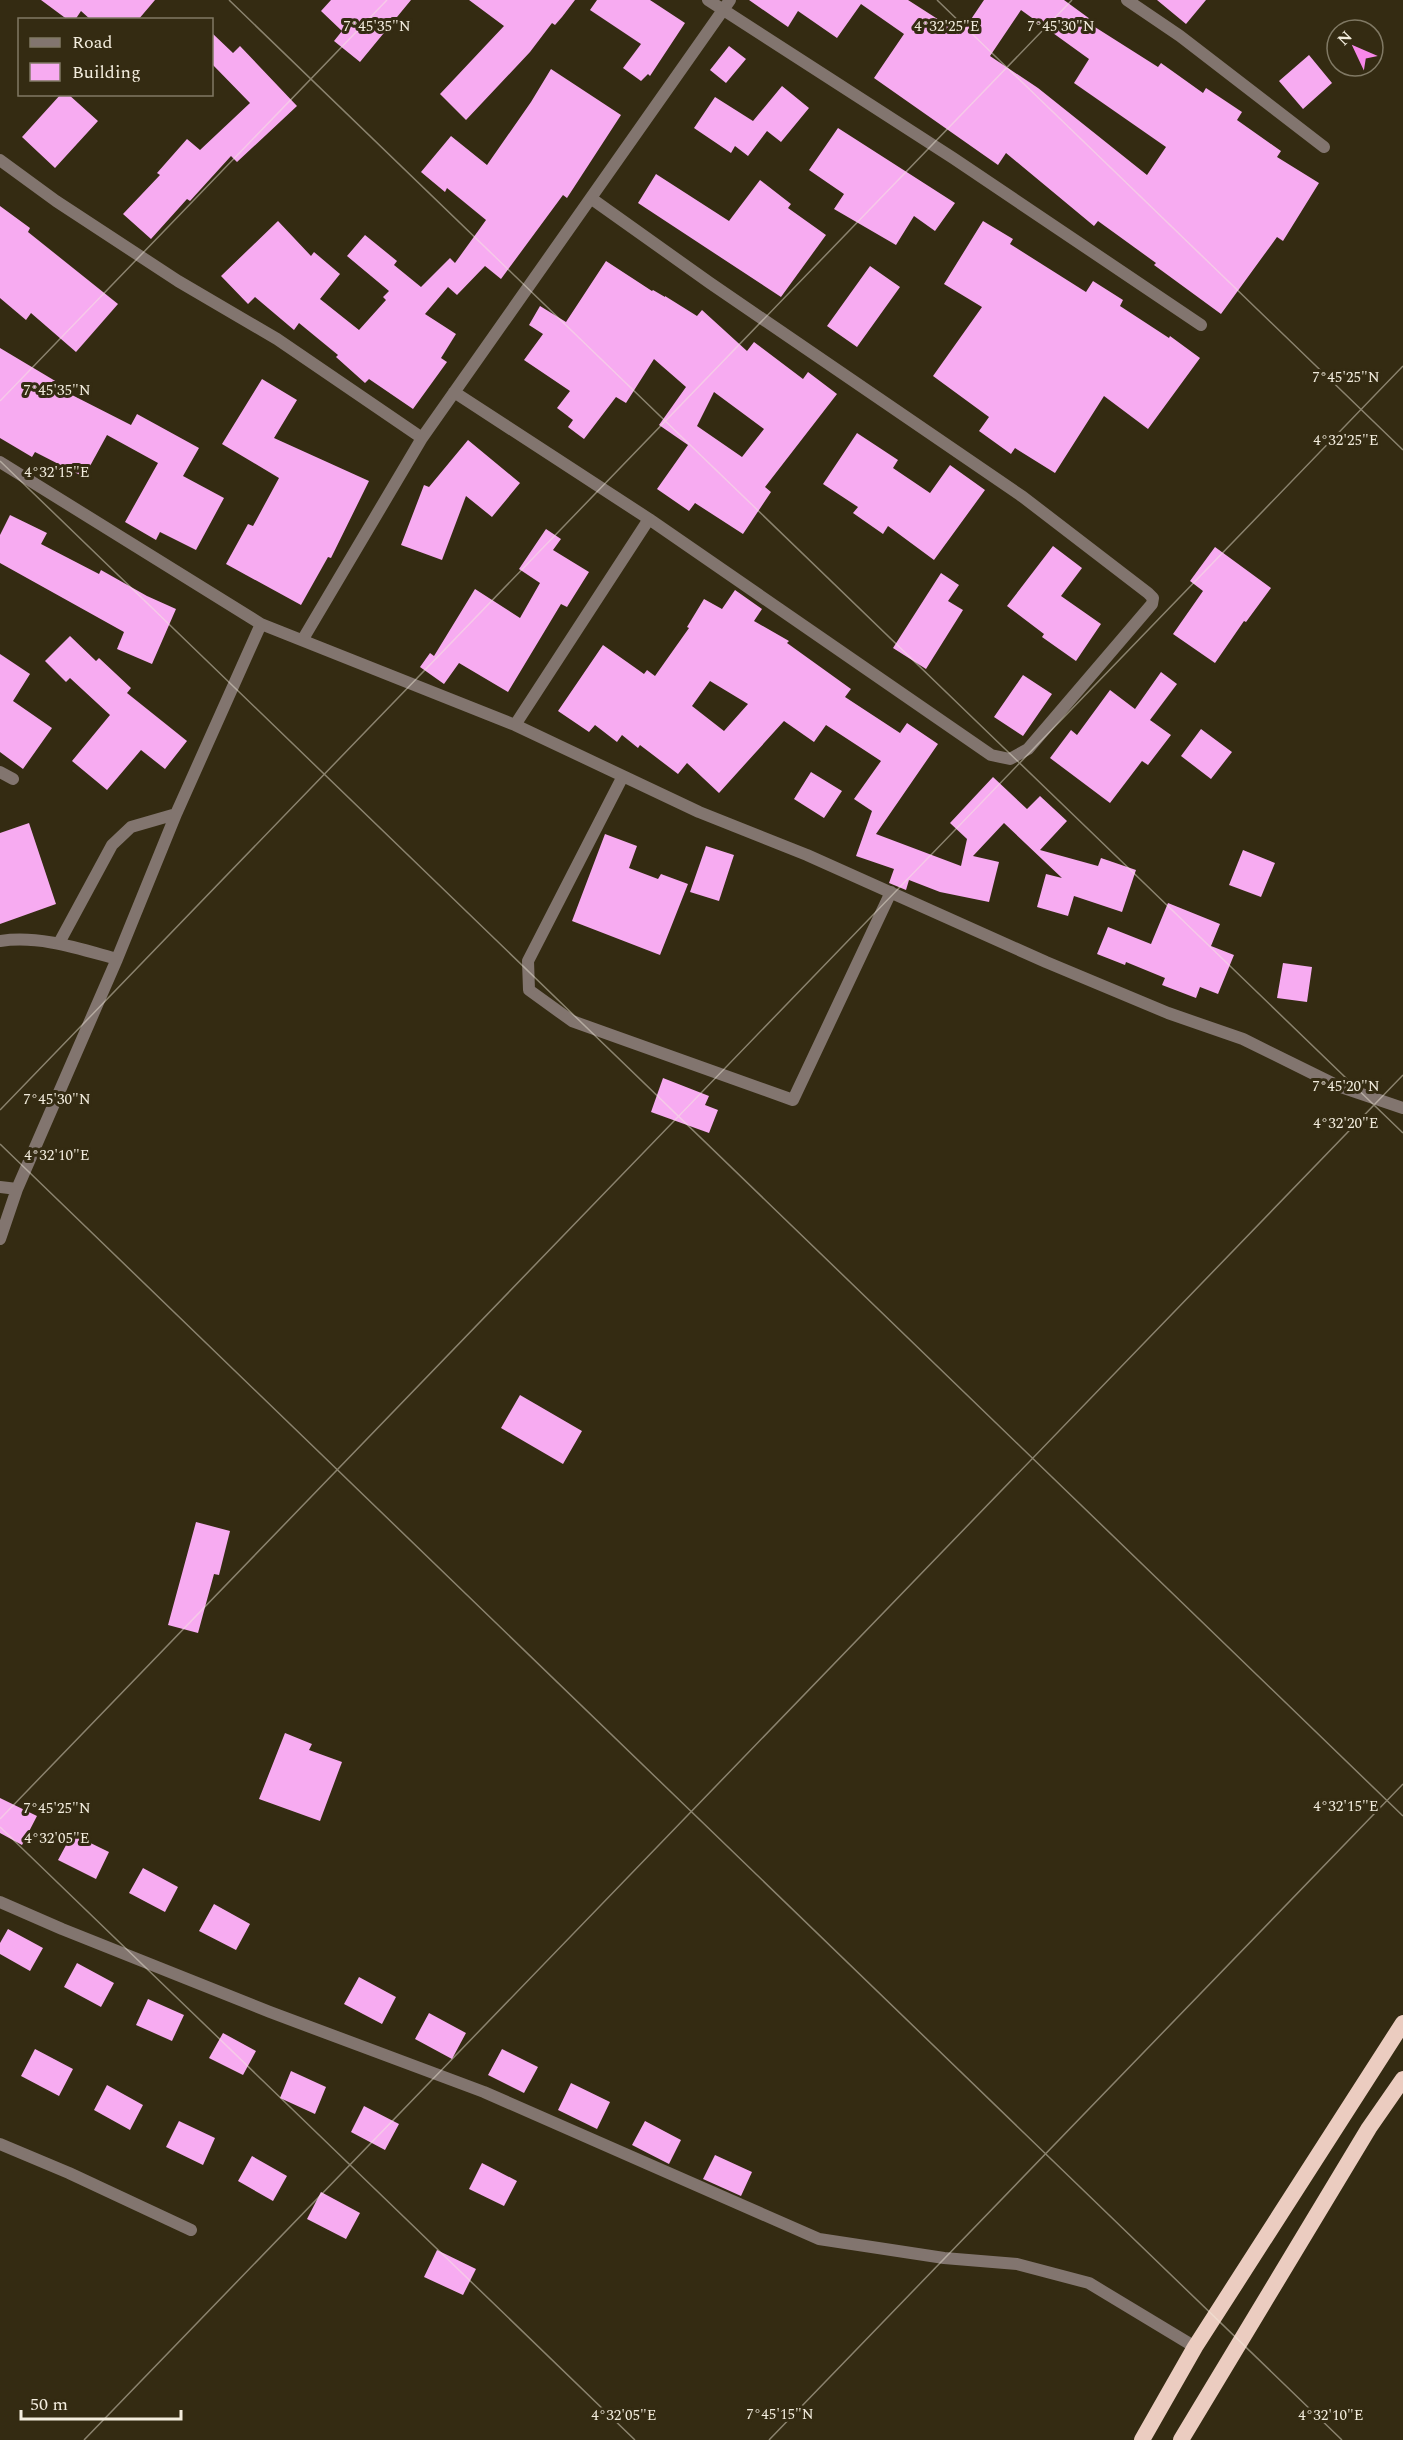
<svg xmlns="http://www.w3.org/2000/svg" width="1403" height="2440" viewBox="0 0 1403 2440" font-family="Spectral,serif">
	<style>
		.building { fill: #f7abf1; fill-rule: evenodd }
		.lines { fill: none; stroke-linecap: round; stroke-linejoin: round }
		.minor { stroke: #82756f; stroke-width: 12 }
		.trunk { stroke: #ebccc0; stroke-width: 16 }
		.ticks { fill: none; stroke: #f3edde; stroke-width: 1.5; stroke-opacity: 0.45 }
		.ticks-label { font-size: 15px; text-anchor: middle; fill: #f3edde; stroke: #342b12; stroke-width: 6; stroke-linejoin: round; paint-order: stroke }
	</style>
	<rect width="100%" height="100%" fill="#342b12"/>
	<!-- building -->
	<path class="building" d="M 41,0 L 155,0 L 138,20 L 91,20 L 81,11 L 75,20 L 68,20 Z
		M 331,0 L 411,0 L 360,62 L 334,41 L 342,31 L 321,11 Z
		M 469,0 L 575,0 L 562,17 L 555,25 L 552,23 L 530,52 L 466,120 L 440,94 L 504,26 Z
		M 597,0 L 650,0 L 685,23 L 650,76 L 648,74 L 641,81 L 623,68 L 641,44 L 590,10 Z
		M 749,0 L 908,0 L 961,34 L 984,0 L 1064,0 L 1090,19 L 1087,22 L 1158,67 L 1161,63 L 1203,93 L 1206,88 L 1242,112 L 1237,120 L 1281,151 L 1277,157 L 1319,183 L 1283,241 L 1277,237 L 1221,314 L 1154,265 L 1156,263 L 1098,221 L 1094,226 L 1006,153 L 998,165 L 874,78 L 904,34 L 861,4 L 837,38 L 798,11 L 788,27 ZM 1021,10 L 1089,59 L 1074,83 L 1166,147 L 1147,175 L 1038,88 L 990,56 Z
		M 1157,0 L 1206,0 L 1186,24 Z
		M 212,33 L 233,53 L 240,46 L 297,106 L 237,162 L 231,156 L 190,201 L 187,199 L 151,239 L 123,214 L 160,175 L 157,173 L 187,139 L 200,150 L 250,103 L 212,64 Z
		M 729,46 L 746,59 L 726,83 L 710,70 Z
		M 1309,55 L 1332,83 L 1303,109 L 1279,81 Z
		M 551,69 L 621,115 L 567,198 L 563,195 L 501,279 L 485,266 L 457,295 L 448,287 L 425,314 L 456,334 L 441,358 L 447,362 L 413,409 L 369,379 L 365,383 L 336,357 L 338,355 L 299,323 L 294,330 L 255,297 L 248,304 L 221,276 L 278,221 L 311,256 L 314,252 L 340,274 L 320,299 L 359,330 L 386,300 L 383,297 L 389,291 L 347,256 L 365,235 L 397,261 L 394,265 L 421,287 L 450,258 L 455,263 L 486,220 L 447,188 L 445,192 L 421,172 L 451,136 L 487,165 L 531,102 Z
		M 782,86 L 809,108 L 781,142 L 767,131 L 748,156 L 735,146 L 731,153 L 694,128 L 715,97 L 753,121 Z
		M 61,94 L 68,94 L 98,121 L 55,168 L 22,137 Z
		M 838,128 L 955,203 L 935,231 L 914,216 L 896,245 L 834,209 L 844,194 L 809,170 Z
		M 656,174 L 729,221 L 760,180 L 791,204 L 788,208 L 826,235 L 781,297 L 638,203 Z
		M 0,206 L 30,228 L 28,232 L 118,304 L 76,352 L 31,313 L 26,320 L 0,298 Z
		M 983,221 L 1013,239 L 1010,244 L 1086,292 L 1093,281 L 1123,300 L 1120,306 L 1169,338 L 1170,336 L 1200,358 L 1148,429 L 1104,396 L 1055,473 L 1015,448 L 1011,454 L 979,431 L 989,417 L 933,376 L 982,307 L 944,284 Z
		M 606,261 L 652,291 L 653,290 L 665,297 L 665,296 L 697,316 L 702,310 L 747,351 L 754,342 L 803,379 L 808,372 L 837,394 L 765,487 L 771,492 L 743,534 L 695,503 L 689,511 L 657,489 L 688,445 L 659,425 L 686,387 L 654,359 L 626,403 L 616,397 L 584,439 L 568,427 L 573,420 L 557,408 L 570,391 L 524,360 L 543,334 L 529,325 L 540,306 L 566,322 ZM 714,392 L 764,429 L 742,457 L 697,426 Z
		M 870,266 L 900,287 L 857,347 L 827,326 Z
		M 0,348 L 72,391 L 70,394 L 131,425 L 137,414 L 199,448 L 183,476 L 224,498 L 196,550 L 160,532 L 156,540 L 125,522 L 158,463 L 107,435 L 84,477 L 35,452 L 32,457 L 0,438 Z
		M 262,379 L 297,400 L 274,438 L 369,481 L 331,558 L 328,557 L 301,605 L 226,564 L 248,524 L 253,526 L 279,478 L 222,444 Z
		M 857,433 L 898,460 L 893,468 L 930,493 L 950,465 L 985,490 L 934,560 L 888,526 L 883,534 L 853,513 L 858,507 L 823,484 Z
		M 468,440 L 520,483 L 492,517 L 466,496 L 442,560 L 401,545 L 424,485 L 429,487 Z
		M 10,515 L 47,533 L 41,544 L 99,574 L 101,570 L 147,596 L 176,609 L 152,664 L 117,649 L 124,632 L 0,563 L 0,535 Z
		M 546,529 L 561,539 L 553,550 L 589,572 L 567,607 L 561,604 L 508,692 L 459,663 L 444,684 L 420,667 L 430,653 L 434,656 L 475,589 L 520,618 L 540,583 L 519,569 Z
		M 1053,546 L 1082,568 L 1061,596 L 1101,624 L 1076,661 L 1042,637 L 1044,634 L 1007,606 Z
		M 1215,547 L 1271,588 L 1246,622 L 1244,621 L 1215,663 L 1173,634 L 1203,591 L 1190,581 Z
		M 941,573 L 959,585 L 948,601 L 963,610 L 926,669 L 893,648 Z
		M 735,590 L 762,609 L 754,621 L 789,641 L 787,643 L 851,689 L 845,697 L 900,733 L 907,723 L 938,744 L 876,834 L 961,866 L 967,839 L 950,823 L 993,777 L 1027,809 L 1040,796 L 1067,821 L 1040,850 L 1098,866 L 1101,858 L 1136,870 L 1122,912 L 1074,896 L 1068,916 L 1037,907 L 1046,874 L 1062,878 L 1004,823 L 973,856 L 999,862 L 989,902 L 940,892 L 909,880 L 906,890 L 889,883 L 894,869 L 856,856 L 872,811 L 854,799 L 881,761 L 826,725 L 814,742 L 784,721 L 719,793 L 687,763 L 678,774 L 640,745 L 638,748 L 622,735 L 617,742 L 595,725 L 589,732 L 558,711 L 603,645 L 644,674 L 647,670 L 655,676 L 689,628 L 687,627 L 704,599 L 722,609 ZM 710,681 L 748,704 L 724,731 L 692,706 Z
		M 70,636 L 96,661 L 99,658 L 131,688 L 127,693 L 187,741 L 165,769 L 141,750 L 107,790 L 72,761 L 110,715 L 70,678 L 66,682 L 45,661 Z
		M 0,654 L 30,674 L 13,701 L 52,728 L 23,769 L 0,752 Z
		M 1161,672 L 1177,684 L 1150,720 L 1171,735 L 1148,765 L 1142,761 L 1110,803 L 1050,758 L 1071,730 L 1077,735 L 1110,690 L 1135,709 Z
		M 1023,675 L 1052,694 L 1023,736 L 994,717 Z
		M 1201,729 L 1232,752 L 1211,779 L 1181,756 Z
		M 811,772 L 842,791 L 824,818 L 794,799 Z
		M 29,823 L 56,904 L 0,924 L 0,833 Z
		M 605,834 L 637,846 L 629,868 L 658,879 L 661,874 L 688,884 L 660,955 L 572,921 Z
		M 706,846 L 734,855 L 719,901 L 690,892 Z
		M 1243,850 L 1275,863 L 1261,897 L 1229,885 Z
		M 1168,903 L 1220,924 L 1211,946 L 1234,955 L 1218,994 L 1200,987 L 1196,998 L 1162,985 L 1165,978 L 1126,962 L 1125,965 L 1097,954 L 1108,927 L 1151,944 Z
		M 1283,963 L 1312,967 L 1307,1002 L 1277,998 Z
		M 663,1078 L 709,1096 L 705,1105 L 718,1110 L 709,1133 L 651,1112 Z
		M 520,1395 L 582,1431 L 563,1464 L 501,1428 Z
		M 196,1522 L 230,1531 L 219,1575 L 214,1574 L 198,1633 L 168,1625 Z
		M 285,1733 L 312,1744 L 309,1750 L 342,1762 L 320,1821 L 259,1799 Z
		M 0,1798 L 37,1816 L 22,1845 L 0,1833 Z
		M 72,1834 L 109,1852 L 96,1879 L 58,1860 Z
		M 143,1868 L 178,1887 L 165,1912 L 129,1893 Z
		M 214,1904 L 250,1924 L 236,1950 L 199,1931 Z
		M 8,1929 L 43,1948 L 30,1971 L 0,1954 L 0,1943 Z
		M 77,1963 L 114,1983 L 101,2007 L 64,1987 Z
		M 359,1977 L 396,1997 L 382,2024 L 344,2004 Z
		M 148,1999 L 184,2015 L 172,2041 L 136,2025 Z
		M 429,2013 L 466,2033 L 452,2059 L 415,2039 Z
		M 223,2033 L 256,2051 L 243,2075 L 209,2058 Z
		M 35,2049 L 73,2069 L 59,2096 L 21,2076 Z
		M 502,2049 L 538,2067 L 524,2093 L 488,2075 Z
		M 291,2071 L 326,2087 L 315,2114 L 280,2098 Z
		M 571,2083 L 610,2102 L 597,2129 L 558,2110 Z
		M 107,2085 L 143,2105 L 130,2130 L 94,2110 Z
		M 364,2106 L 399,2124 L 385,2150 L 351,2132 Z
		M 179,2121 L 215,2138 L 203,2165 L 166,2147 Z
		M 645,2121 L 681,2140 L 669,2164 L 632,2145 Z
		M 715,2155 L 752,2172 L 741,2196 L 703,2179 Z
		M 252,2156 L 287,2176 L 273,2201 L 238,2181 Z
		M 482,2163 L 517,2181 L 504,2206 L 469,2189 Z
		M 321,2192 L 360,2213 L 346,2239 L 307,2219 Z
		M 437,2250 L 476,2269 L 463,2295 L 424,2277 Z"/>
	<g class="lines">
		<!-- minor -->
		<path class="minor" d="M 708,0 L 953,158 L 1201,325
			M 1127,0 L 1180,36 L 1324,147
			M 0,160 L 56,201 L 178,281 L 277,339 L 422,438 L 303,639
			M 454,392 L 649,519 L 991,755 L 1010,759 L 1028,749 L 1152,604 L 1153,598 L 1148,593 L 1023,497 L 710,283 L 592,199
			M 422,438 L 730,0
			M 0,462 L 261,624 L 515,725 L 699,812 L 807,855 L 1046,962 L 1168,1013 L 1243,1039 L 1338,1086 L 1403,1108
			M 515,725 L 649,519
			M 0,772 L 13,779
			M 623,776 L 528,961 L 529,990 L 572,1021 L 793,1100 L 891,892
			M 0,941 C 40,935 80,949 117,959
			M 59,943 L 112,845 L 131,827 L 176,814
			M 0,1187 L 17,1189
			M 0,1239 L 17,1189 L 117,959 L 176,814 L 261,624
			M 0,1902 L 62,1929 L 270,2012 L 484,2092 L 819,2239 L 944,2258 L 1017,2264 L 1089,2283 L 1195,2347
			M 0,2144 L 69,2173 L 191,2230"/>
		<!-- trunk -->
		<path class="trunk" d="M 1142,2440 L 1195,2347 L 1403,2023
			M 1181,2440 L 1369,2128 L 1403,2079"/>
	</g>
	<!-- ticks -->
	<path class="ticks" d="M 229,0 L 1403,1133M 937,0 L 1403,450M 0,401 L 387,0M 0,461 L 1403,1816M 0,1110 L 1072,0M 0,1144 L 1342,2440M 0,1819 L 1403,366M 0,1827 L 635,2440M 84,2440 L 1403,1075M 769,2440 L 1403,1784"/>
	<g class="ticks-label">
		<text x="947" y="31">4°32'25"E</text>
		<text x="377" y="31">7°45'35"N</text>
		<text x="1061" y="31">7°45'30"N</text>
		<text x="1346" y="382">7°45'25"N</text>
		<text x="57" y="395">7°45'35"N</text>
		<text x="1346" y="445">4°32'25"E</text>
		<text x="57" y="477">4°32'15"E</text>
		<text x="1346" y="1091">7°45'20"N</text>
		<text x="57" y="1104">7°45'30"N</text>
		<text x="1346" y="1128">4°32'20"E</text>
		<text x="57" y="1160">4°32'10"E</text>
		<text x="1346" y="1811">4°32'15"E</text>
		<text x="57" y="1813">7°45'25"N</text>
		<text x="57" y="1843">4°32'05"E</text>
		<text x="780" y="2419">7°45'15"N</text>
		<text x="624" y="2420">4°32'05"E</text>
		<text x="1331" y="2420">4°32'10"E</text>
	</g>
	<!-- legend -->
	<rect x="18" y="18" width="195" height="78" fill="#342b12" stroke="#807964" stroke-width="1.5"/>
	<rect x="30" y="38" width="30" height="9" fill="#82756f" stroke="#807964" stroke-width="1.5"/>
	<text x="72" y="48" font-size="18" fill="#f3edde">Road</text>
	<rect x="30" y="63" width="30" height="18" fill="#f7abf1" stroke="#807964" stroke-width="1.5"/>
	<text x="72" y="78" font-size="18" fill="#f3edde">Building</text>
	<!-- north arrow -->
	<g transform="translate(1355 48) rotate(314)"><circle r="28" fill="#342b12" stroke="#807964" stroke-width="1.5"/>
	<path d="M0-4.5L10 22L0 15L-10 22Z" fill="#f888ea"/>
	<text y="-9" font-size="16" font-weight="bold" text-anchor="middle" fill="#f3edde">N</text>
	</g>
	<!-- scale -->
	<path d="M21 2410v9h160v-9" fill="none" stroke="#f3edde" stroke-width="3"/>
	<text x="30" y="2410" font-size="18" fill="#f3edde" stroke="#342b12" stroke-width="4.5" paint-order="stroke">50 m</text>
</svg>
